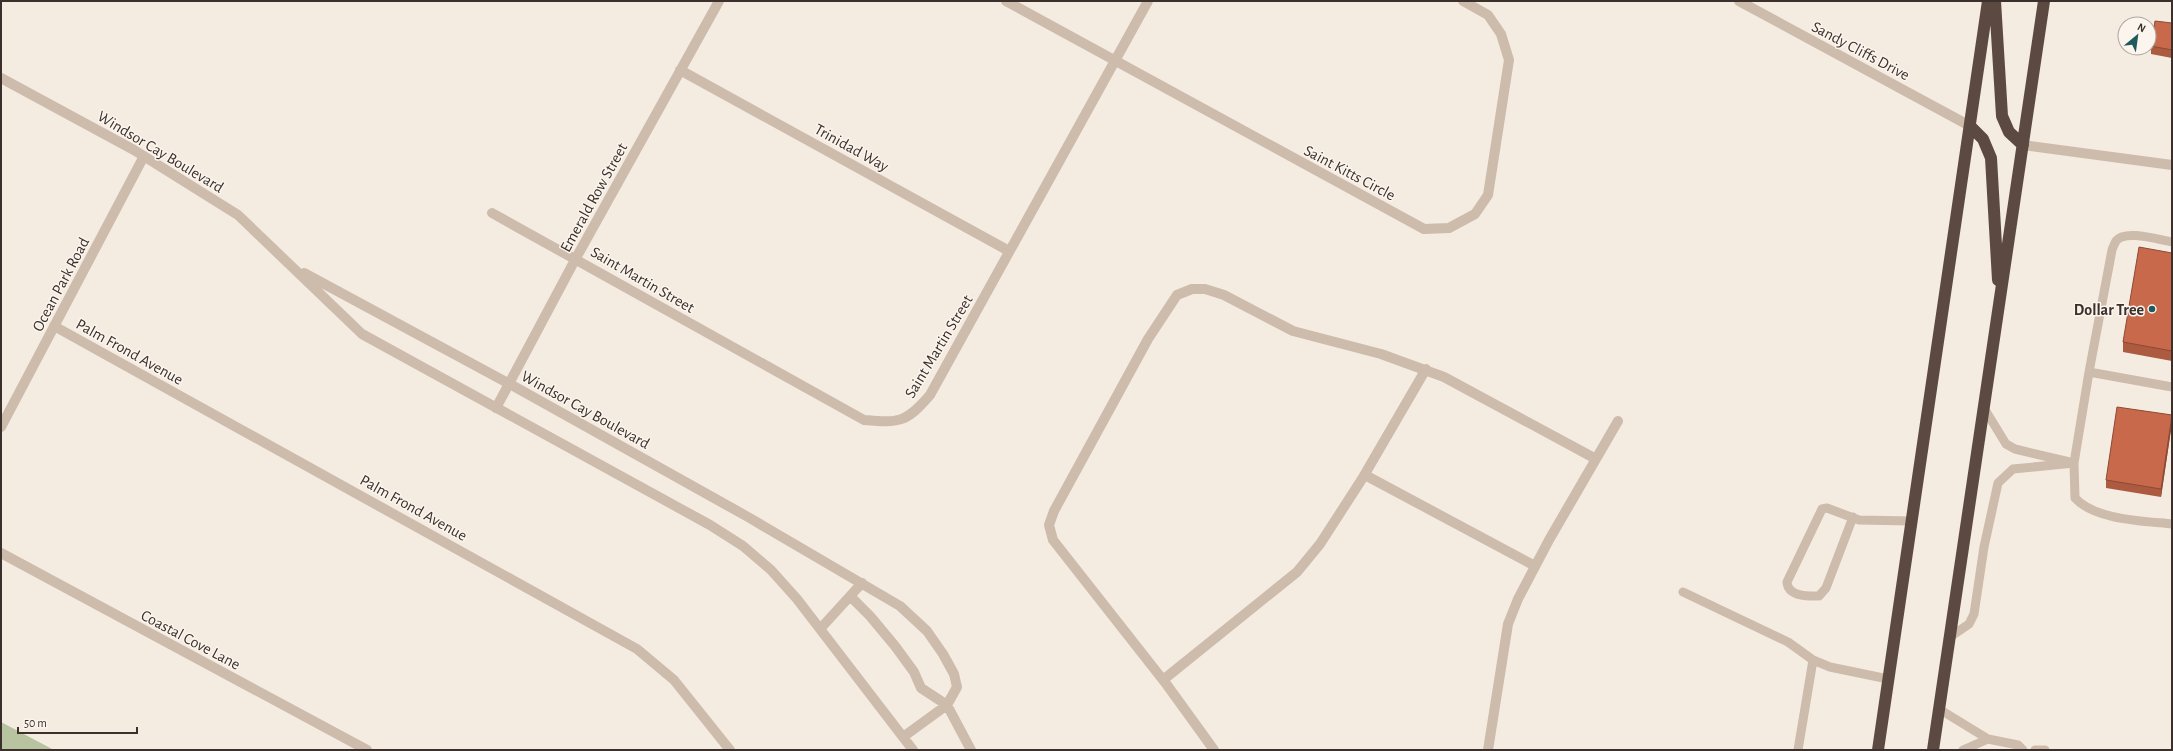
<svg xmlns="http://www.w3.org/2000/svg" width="2173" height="751" viewBox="0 0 2173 751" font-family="'Alegreya Sans',sans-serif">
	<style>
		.green { fill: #b8c4a0 }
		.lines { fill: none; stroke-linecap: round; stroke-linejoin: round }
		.lane { stroke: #cdbbac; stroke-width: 9 }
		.street { stroke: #cdbbac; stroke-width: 10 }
		.highway { stroke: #5c4a42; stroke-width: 12 }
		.wall { fill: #ac5a40 }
		.shaded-wall { fill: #8c4a34 }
		.building { fill: #c8694b; stroke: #8c4a34 }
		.poi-dot { fill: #1f5a5e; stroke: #fbf5ee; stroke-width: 1.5 }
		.labels { text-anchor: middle; stroke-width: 3; stroke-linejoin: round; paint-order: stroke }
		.street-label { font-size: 16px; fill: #3b302b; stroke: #fbf5ee }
		.poi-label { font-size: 16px; font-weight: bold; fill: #3b302b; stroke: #fbf5ee; text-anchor: end }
	</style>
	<rect width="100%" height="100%" fill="#f4ebe1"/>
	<!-- green -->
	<path class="green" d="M 1,722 L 54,750 L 1,750 Z"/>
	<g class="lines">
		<!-- lane -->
		<path class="lane" d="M 2172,242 C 2159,240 2125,229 2116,241 C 2115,243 2113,247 2112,250 L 2089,372 L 2172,387
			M 2089,372 L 2074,463 L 2075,498 C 2095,520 2143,521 2172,524
			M 1853,517 L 1826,588 L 1819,596 C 1808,596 1788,597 1787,582 L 1822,509 L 1827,508 L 1859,520 L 1911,521
			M 1683,592 L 1788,642 L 1813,660 L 1830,667 L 1888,679
			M 1950,637 L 1969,624 L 1974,614 L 1984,547 L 1998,483 L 2013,469 L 2074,463 L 2015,449 L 2006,444 L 1984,408
			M 1939,709 L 1988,739 L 2018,745 L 2023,750
			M 1798,750 L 1813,660
			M 1963,750 L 1988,739
			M 2035,750 L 2045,750"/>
		<!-- street -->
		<path class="street" d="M 1006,1 L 1424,229 L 1449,228 L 1475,214 L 1488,195 L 1509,60 L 1501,34 L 1488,15 L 1463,1
			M 1739,1 L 1970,126
			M 680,70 L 1009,251
			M 1,78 L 134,150 L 238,215 L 362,334 L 710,525 L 743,546 L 771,570 L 797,599 L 913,750
			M 2023,145 L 2172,165
			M 492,213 L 864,420 C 899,423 906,423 930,395 L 1148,1
			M 304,273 L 508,383 L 748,517 L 900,606 L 927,631 L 943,654 L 954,674 L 957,687 L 947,705 L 903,737
			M 54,326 L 637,649 L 674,680 L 730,750
			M 496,408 L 576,258 L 719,1
			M 1,427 L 144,156
			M 1365,475 L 1535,566
			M 1,553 L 367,750
			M 850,596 L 870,616 L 895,646 L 914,672 L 921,688 L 947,705 L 971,750
			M 820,629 L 862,583
			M 1163,680 L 1297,572 L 1320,544 L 1362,479 L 1426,369
			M 1214,750 L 1167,685 L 1053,540 L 1049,525 L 1054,511 L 1148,339 L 1177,295 L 1192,289 L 1205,289 L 1224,295 L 1293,331 L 1381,354 L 1444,377 L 1596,459
			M 1488,750 L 1508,624 L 1518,599 L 1549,540 L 1618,421"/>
		<!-- highway -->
		<path class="highway" d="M 1995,1 L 2002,116 L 2009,132 L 2023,145
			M 1970,126 L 1983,139 L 1991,158 L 1998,280
			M 1878,750 L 1988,1
			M 1933,750 L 2044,1"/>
	</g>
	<!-- wall -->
	<path class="wall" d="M 2172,23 L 2172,58 L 2151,54 L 2151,46 Z
		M 2172,253 L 2172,361 L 2123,352 L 2123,342 Z
		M 2172,423 L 2161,497 L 2106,488 L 2106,480 Z"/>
	<!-- shaded-wall -->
	<path class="shaded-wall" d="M 2172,415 L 2172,423 L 2161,497 L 2161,489 Z"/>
	<!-- building -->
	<path class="building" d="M 2155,21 L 2172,23 L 2172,50 L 2151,46 Z
		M 2139,247 L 2172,253 L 2172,351 L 2123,342 Z
		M 2117,407 L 2172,415 L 2161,489 L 2106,480 Z"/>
	<!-- markers -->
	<circle class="poi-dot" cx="2152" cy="309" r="4"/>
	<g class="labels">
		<!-- street labels -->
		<g class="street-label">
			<text transform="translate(1861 50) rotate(28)" y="6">Sandy Cliffs Drive</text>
			<text transform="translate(852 147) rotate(29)" y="6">Trinidad Way</text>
			<text transform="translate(161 151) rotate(31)" y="6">Windsor Cay Boulevard</text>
			<text transform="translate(1350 172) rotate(28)" y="6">Saint Kitts Circle</text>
			<text transform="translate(593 197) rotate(-61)" y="6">Emerald Row Street</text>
			<text transform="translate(643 279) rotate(30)" y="6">Saint Martin Street</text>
			<text transform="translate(60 284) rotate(-62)" y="6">Ocean Park Road</text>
			<text transform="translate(938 346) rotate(-59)" y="6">Saint Martin Street</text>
			<text transform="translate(130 351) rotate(29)" y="6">Palm Frond Avenue</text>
			<text transform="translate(586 409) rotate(29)" y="6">Windsor Cay Boulevard</text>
			<text transform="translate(414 507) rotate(29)" y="6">Palm Frond Avenue</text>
			<text transform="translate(191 639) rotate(28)" y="6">Coastal Cove Lane</text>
		</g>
		<!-- poi labels -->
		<g class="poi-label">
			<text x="2144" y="315">Dollar Tree</text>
		</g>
	</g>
	<!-- border -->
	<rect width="2173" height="751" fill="none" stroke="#3b302b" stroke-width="4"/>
	<!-- north arrow -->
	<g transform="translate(2137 36) rotate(29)"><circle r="19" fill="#fbf5ee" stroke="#aea6a0"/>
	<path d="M0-3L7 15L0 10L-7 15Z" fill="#1f5a5e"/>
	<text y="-6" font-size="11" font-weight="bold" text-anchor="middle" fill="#3b302b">N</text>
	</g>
	<!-- scale -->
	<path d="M18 727v6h119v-6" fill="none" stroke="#3b302b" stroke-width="2"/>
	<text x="24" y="727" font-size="12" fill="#3b302b" stroke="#fbf5ee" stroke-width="3" paint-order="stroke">50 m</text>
</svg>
